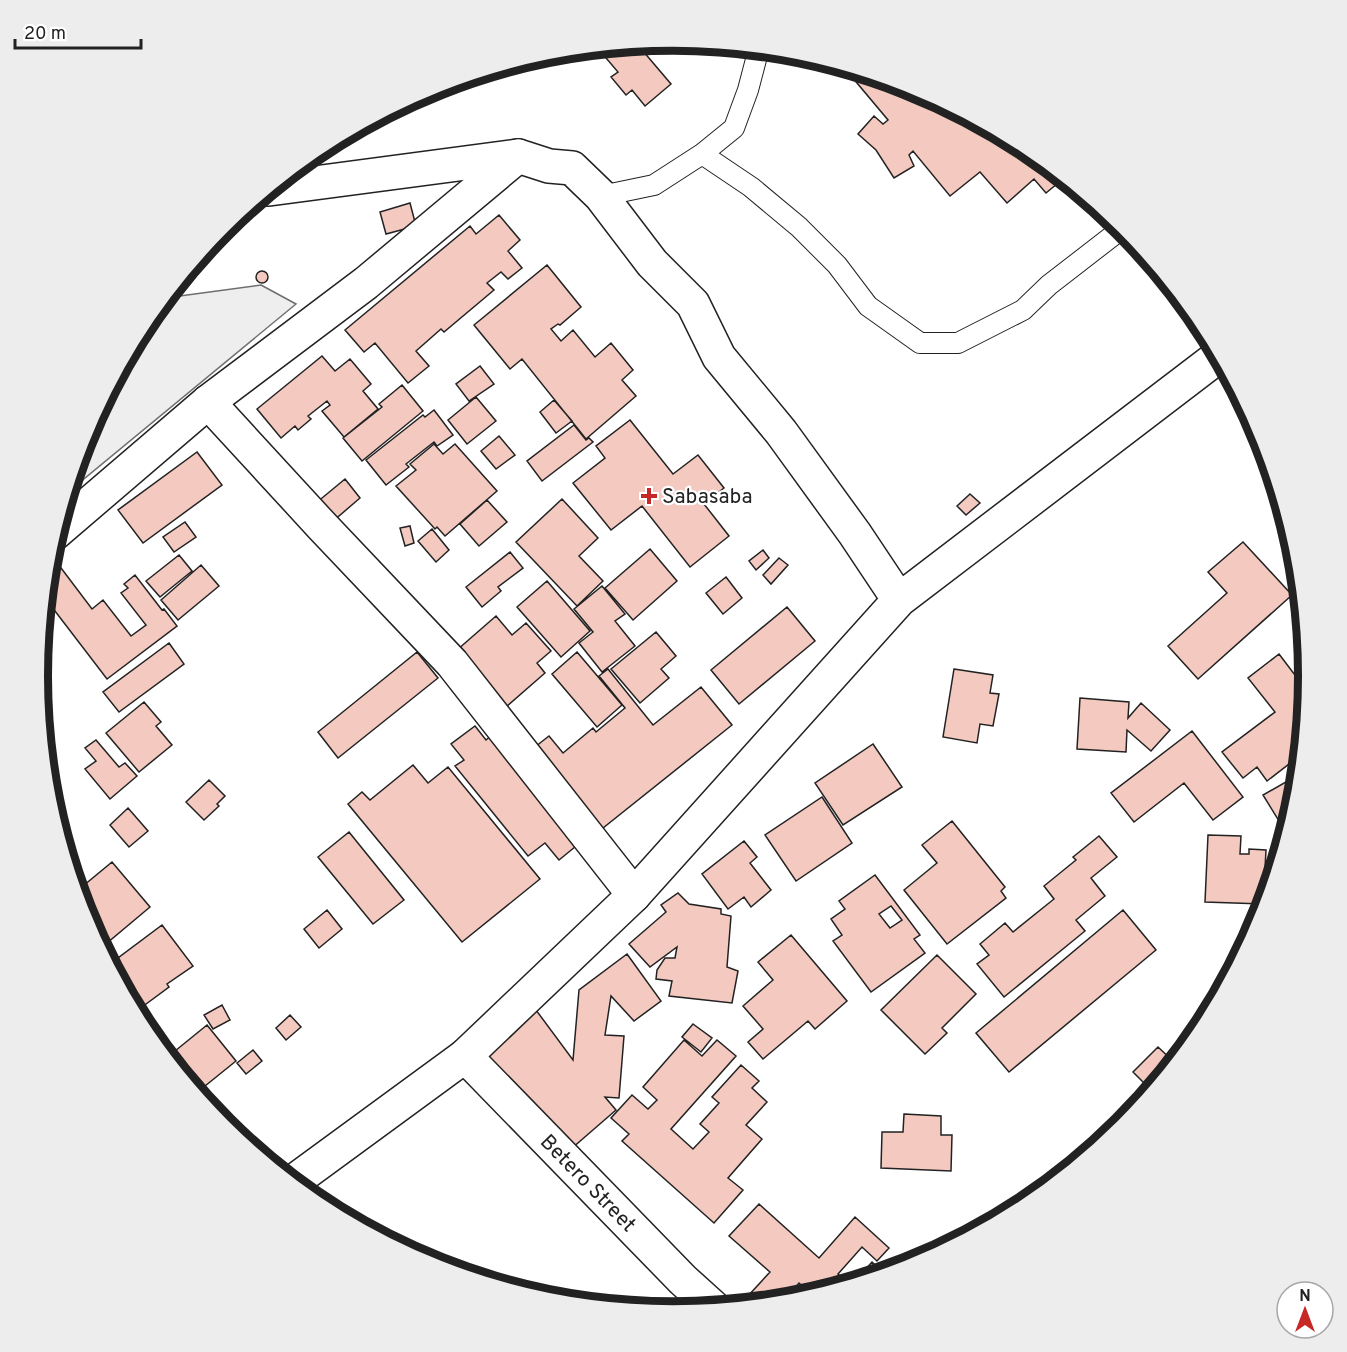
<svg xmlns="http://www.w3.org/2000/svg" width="1347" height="1352" viewBox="0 0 1347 1352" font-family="Overpass,sans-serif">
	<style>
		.green { fill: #eee; stroke: #6f6f6f; stroke-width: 1.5 }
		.building { fill: #f3c9c0; stroke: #222; stroke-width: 1.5; fill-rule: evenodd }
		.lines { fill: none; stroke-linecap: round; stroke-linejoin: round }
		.lane-casing { stroke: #222; stroke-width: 22 }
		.street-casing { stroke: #222; stroke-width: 36 }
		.secondary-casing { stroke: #222; stroke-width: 36 }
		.lane { stroke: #fff; stroke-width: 20 }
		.street { stroke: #fff; stroke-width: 33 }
		.secondary { stroke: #fff; stroke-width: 33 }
		.poi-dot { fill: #c62828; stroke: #fff; stroke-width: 2 }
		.labels { text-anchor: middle; stroke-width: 4.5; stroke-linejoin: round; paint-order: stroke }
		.poi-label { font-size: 21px; fill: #222; stroke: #fff; text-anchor: start }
		.street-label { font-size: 21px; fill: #222; stroke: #fff }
		.rim { fill: none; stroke: #222; stroke-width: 8 }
	</style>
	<rect width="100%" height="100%" fill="#fff"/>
	<!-- green -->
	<path class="green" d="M 261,285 L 296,304 L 68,492 L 86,432 L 145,322 L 165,298 Z"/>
	<!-- building -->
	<path class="building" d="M 637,44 L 671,84 L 645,106 L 632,90 L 626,95 L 611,77 L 618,72 L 601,52 L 608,46 Z
		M 859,71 L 917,89 L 1027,147 L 1064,178 L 1046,193 L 1034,179 L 1007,203 L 980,172 L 950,196 L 913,151 L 909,155 L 914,166 L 894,178 L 876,150 L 858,134 L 874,116 L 883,124 L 888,120 L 852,77 Z
		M 410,203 L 416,226 L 386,234 L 380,212 Z
		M 499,215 L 520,240 L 508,251 L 522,268 L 508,279 L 501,272 L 487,283 L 494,290 L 444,332 L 441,329 L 416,351 L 429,366 L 408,383 L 375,343 L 364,352 L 345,330 L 470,226 L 476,234 Z
		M 547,265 L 581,307 L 560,325 L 558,324 L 551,329 L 561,341 L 573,330 L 595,357 L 611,343 L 633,370 L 622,380 L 636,396 L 586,439 L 522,359 L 510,369 L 474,325 Z
		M256 277a6 6 0 1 1 12 0a6 6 0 1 1-12 0Z
		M 322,356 L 335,371 L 350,359 L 371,384 L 363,391 L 378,409 L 344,437 L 322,411 L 330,405 L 327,401 L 308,416 L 311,419 L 298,430 L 295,426 L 281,438 L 257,409 Z
		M 480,366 L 494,384 L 469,401 L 456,384 Z
		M 402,385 L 423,411 L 362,461 L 343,438 L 382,407 L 379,404 Z
		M 476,397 L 496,421 L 467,444 L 448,420 Z
		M 554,400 L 572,421 L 556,433 L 540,412 Z
		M 434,410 L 453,435 L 437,446 L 434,442 L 406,464 L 409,467 L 386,485 L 366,460 L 423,415 L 425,417 Z
		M 630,420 L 673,474 L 698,455 L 724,488 L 704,504 L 729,536 L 690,567 L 642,506 L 611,530 L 573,483 L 605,458 L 596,446 Z
		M 574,425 L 586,440 L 589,438 L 593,442 L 542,481 L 527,461 Z
		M 499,436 L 515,455 L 496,469 L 481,451 Z
		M 434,444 L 443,454 L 455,444 L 497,491 L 445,536 L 437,527 L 435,529 L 396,486 L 416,470 L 410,464 Z
		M 197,452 L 222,485 L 143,543 L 118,510 Z
		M 345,479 L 360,498 L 332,522 L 316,503 Z
		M 970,494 L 980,503 L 966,515 L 957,506 Z
		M 562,499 L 598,538 L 579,556 L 603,581 L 577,606 L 516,542 Z
		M 487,500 L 507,522 L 479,546 L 460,524 Z
		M 185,522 L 196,537 L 174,552 L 163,537 Z
		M 410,526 L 414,543 L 405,546 L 400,528 Z
		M 432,529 L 449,550 L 436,562 L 418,541 Z
		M 1243,542 L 1292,595 L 1198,679 L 1168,646 L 1227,593 L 1208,572 Z
		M 650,549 L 677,581 L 633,620 L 605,588 Z
		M 763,550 L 769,558 L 756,570 L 749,561 Z
		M 510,552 L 523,568 L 498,587 L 501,591 L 482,607 L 466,587 Z
		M 179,555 L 192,571 L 160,597 L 146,581 Z
		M 779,558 L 788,565 L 771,584 L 763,575 Z
		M 55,560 L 92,609 L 103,600 L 131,636 L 146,625 L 121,593 L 128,588 L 124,584 L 135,575 L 162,610 L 164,609 L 177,626 L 107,679 L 45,598 L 48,565 Z
		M 201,565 L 219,586 L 178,620 L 161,600 Z
		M 726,577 L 742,598 L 723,614 L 706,593 Z
		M 547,581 L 590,631 L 561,657 L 517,607 Z
		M 602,586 L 625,614 L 615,621 L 635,646 L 602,672 L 579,643 L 593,632 L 574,609 Z
		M 787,607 L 815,641 L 739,704 L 711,670 Z
		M 496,616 L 512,635 L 526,623 L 551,651 L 537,663 L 545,673 L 506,707 L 457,650 Z
		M 656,632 L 676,656 L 661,669 L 669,678 L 640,703 L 611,669 Z
		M 169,643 L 184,664 L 119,712 L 103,692 Z
		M 417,652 L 438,678 L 338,758 L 318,732 Z
		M 577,652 L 622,705 L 597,727 L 552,674 Z
		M 1279,654 L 1304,687 L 1309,683 L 1302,754 L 1267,781 L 1257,767 L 1243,778 L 1222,752 L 1275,712 L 1248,678 Z
		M 608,669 L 653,725 L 701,687 L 732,725 L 593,836 L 526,754 L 549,736 L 563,753 L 593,728 L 596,732 L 625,708 L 599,676 Z
		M 954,669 L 993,675 L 990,693 L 999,694 L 993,726 L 980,724 L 977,743 L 943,737 Z
		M 1080,698 L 1129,702 L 1128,718 L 1141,703 L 1170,730 L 1151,751 L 1127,730 L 1126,752 L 1077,749 Z
		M 144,702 L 161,722 L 156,726 L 172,745 L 139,772 L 106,733 Z
		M 475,726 L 486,740 L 498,730 L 586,838 L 559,860 L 545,843 L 528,856 L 455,766 L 464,760 L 451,744 Z
		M 1192,731 L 1243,797 L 1213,820 L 1184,783 L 1134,822 L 1111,793 Z
		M 96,740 L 119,767 L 125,763 L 137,776 L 110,799 L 85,769 L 96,761 L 85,748 Z
		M 873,744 L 902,787 L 843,825 L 815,783 Z
		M 413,765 L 428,783 L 448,767 L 540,879 L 462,942 L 348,804 L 362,792 L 370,800 Z
		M 1300,774 L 1297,800 L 1287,834 L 1263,795 Z
		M 209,780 L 225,796 L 217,804 L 219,806 L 204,820 L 186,802 Z
		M 822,797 L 852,843 L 796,881 L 765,835 Z
		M 128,808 L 148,831 L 129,847 L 110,825 Z
		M 952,821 L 1005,887 L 1001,891 L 1006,898 L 947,944 L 904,890 L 937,863 L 922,845 Z
		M 349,832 L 404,900 L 373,924 L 318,857 Z
		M 1208,835 L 1241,836 L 1240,854 L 1249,854 L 1249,849 L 1266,850 L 1263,904 L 1205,902 Z
		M 1099,836 L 1117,857 L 1091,878 L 1105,896 L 1076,920 L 1085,931 L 1004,997 L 977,964 L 989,955 L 980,944 L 1005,923 L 1013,932 L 1054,899 L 1044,886 L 1076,860 L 1073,857 Z
		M 744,841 L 757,857 L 750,863 L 771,890 L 751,907 L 744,897 L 728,909 L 702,874 Z
		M 112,862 L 150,907 L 101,948 L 86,919 L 77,891 Z
		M 875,875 L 920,935 L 914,939 L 925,953 L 871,992 L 833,941 L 842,935 L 831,919 L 845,909 L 839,901 ZM 891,906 L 902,920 L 890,928 L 879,914 Z
		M 678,893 L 689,904 L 721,909 L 721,914 L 731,916 L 727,967 L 738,971 L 732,1003 L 669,996 L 672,981 L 656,979 L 657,970 L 665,958 L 675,958 L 677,947 L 650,967 L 629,944 L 666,912 L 661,905 Z
		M 327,910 L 342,929 L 319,948 L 304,929 Z
		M 1123,910 L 1156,950 L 1009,1072 L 976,1033 Z
		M 162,925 L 193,966 L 167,984 L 169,987 L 142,1007 L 110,964 Z
		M 791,935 L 847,1001 L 815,1029 L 808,1021 L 763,1059 L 748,1042 L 763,1029 L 743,1006 L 773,980 L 758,962 Z
		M 627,954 L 661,1001 L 634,1021 L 611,996 L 605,1035 L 624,1036 L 619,1098 L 605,1097 L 616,1110 L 571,1149 L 483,1054 L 536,1010 L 573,1060 L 579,990 Z
		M 937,955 L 976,994 L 942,1028 L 947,1033 L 925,1054 L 881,1010 Z
		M 115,974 L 137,1004 L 133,1007 Z
		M 222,1005 L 230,1020 L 213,1029 L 204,1015 Z
		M 137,1007 L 206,1093 L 200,1097 L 144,1029 L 134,1009 Z
		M 290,1015 L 301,1027 L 286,1040 L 276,1028 Z
		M 693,1024 L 712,1038 L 701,1052 L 682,1037 Z
		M 207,1025 L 236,1061 L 205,1086 L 175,1051 Z
		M 684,1040 L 702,1056 L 717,1040 L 736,1056 L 671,1129 L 693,1149 L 709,1132 L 700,1124 L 719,1103 L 712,1097 L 741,1065 L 759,1081 L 752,1088 L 767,1102 L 746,1125 L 762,1139 L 728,1178 L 743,1190 L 714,1223 L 622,1141 L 629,1134 L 611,1118 L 632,1095 L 648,1109 L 657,1100 L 643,1087 Z
		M 1158,1047 L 1175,1063 L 1152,1091 L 1133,1072 Z
		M 253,1050 L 262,1061 L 246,1074 L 237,1063 Z
		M 904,1114 L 941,1116 L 941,1135 L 952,1135 L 951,1171 L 881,1168 L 882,1132 L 903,1132 Z
		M 759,1204 L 819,1258 L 855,1217 L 889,1248 L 877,1261 L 862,1247 L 838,1274 L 848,1284 L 812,1295 L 799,1283 L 793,1290 L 796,1293 L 790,1301 L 755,1304 L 747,1297 L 770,1272 L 729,1236 Z
		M 872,1262 L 884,1274 L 853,1283 Z"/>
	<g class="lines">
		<defs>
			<path id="lane" d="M 702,154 L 734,128 L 748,90 L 759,48
				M 601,196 L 654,185 L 702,154 L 751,187 L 799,227 L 837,265 L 868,306 L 920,343 L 958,343 L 1023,310 L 1049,285 L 1124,227"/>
			<g id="street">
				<path d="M 208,402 L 322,526 L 452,663 L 634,895"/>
				<path d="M 55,533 L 208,402 L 366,283 L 518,156"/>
				<path id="s1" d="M 465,1056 L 683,1280 L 714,1308"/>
			</g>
			<path id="secondary" d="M 269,189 L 518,156 L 549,166 L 572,168 L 601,196 L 652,263 L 693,304 L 719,357 L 781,432 L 855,534 L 899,600
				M 293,1182 L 465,1056 L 634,895 L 899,600 L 1220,355"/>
		</defs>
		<!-- lane casing -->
		<use href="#lane" class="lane-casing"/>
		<!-- street casing -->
		<use href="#street" class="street-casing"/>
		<!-- secondary casing -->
		<use href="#secondary" class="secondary-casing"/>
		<!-- lane -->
		<use href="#lane" class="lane"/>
		<!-- street -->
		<use href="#street" class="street"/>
		<!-- secondary -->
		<use href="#secondary" class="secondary"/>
	</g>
	<!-- markers -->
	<path class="poi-dot" d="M646 487h6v6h6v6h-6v6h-6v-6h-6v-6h6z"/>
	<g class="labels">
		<!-- poi labels -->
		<g class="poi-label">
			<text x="662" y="503">Sabasaba</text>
		</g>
		<!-- street labels -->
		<g class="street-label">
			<text dy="7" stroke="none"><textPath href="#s1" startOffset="177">Betero Street</textPath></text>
		</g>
	</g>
	<!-- crop -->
	<path d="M0 0H1347V1352H0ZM48 676a625 625 0 1 1 1250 0a625 625 0 1 1-1250 0Z" fill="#ededed" fill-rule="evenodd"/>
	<path class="rim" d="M48 676a625 625 0 1 1 1250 0a625 625 0 1 1-1250 0Z"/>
	<!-- north arrow -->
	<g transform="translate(1305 1310)"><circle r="28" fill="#ffffff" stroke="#a7a7a7" stroke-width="1.5"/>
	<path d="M0-4.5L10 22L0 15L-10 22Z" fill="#c62828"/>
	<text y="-9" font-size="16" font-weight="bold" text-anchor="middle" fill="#222222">N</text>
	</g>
	<!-- scale -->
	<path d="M15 39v9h126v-9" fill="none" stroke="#222222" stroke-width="3"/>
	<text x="24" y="39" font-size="18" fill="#222222" stroke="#ffffff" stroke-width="4.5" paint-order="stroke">20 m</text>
</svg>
